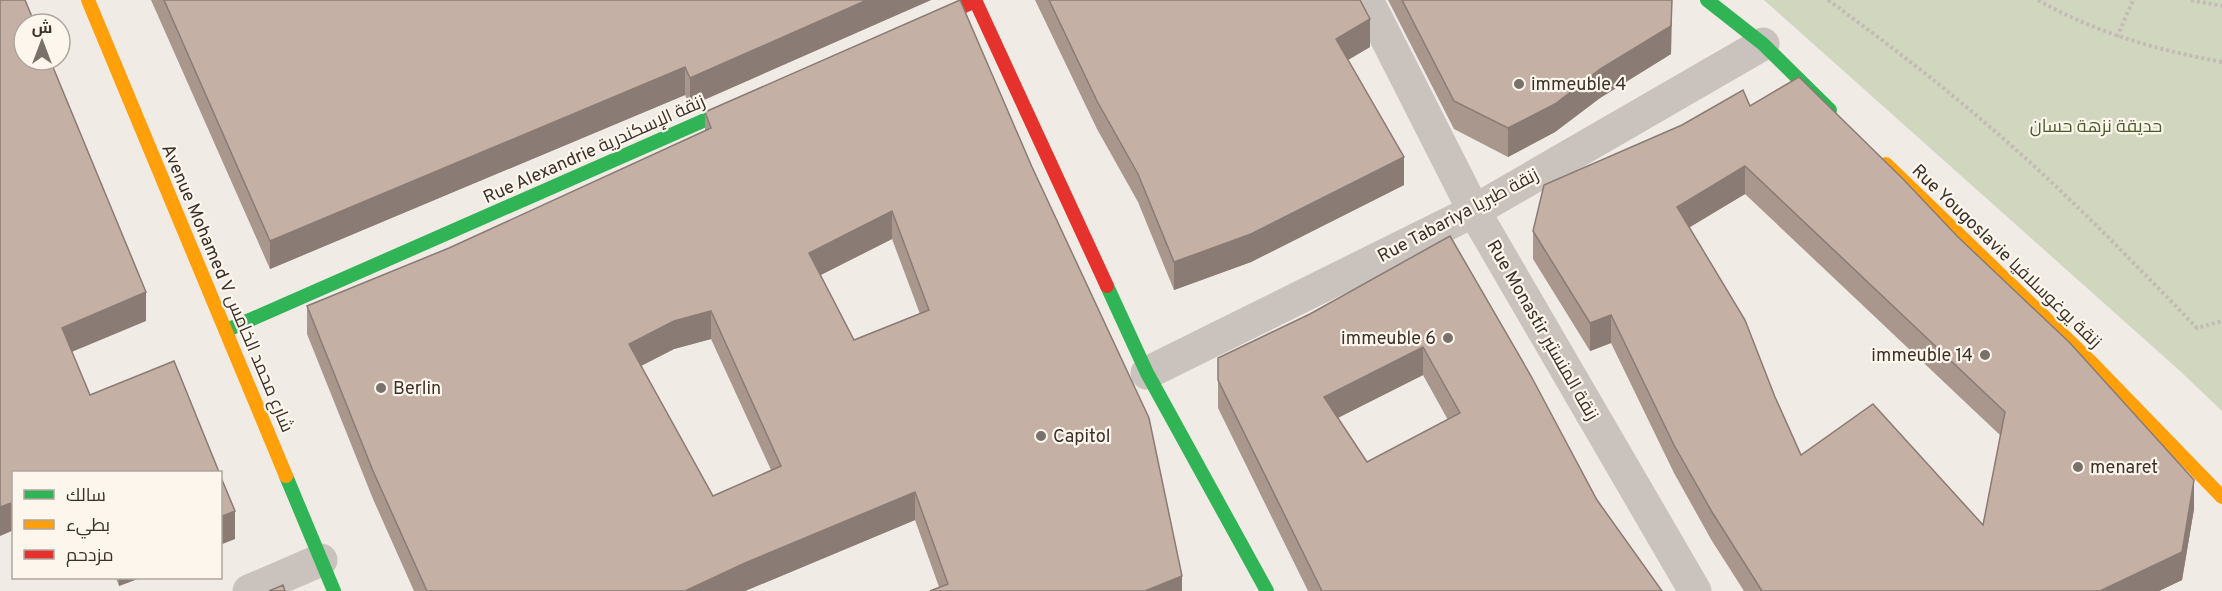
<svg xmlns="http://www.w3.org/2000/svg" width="2222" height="591" viewBox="0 0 2222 591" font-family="Overpass,Cairo,sans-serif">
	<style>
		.green { fill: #d1d7be }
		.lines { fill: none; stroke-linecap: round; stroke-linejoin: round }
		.path { stroke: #c3bcb5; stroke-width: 4; stroke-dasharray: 3 3; stroke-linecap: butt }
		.street { stroke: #cac3bd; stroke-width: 33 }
		.fast { stroke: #30b455; stroke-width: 14 }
		.slow { stroke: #ff9f0a; stroke-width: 14 }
		.jam { stroke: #e5322d; stroke-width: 14 }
		.wall { fill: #a9978e; fill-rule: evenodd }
		.shaded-wall { fill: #8a7b74 }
		.building { fill: #c5b0a5; stroke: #8a7b74; stroke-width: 1.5; fill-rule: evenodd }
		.poi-dot { fill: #7b716b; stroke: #fcf6ed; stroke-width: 2 }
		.labels { text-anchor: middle; stroke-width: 4.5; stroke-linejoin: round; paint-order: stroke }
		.poi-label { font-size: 18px; fill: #3c302a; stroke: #fcf6ed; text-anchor: start }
		.park-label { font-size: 18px; fill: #495c2c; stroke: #fcf6ed }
		.street-label { font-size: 18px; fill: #3c302a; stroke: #fcf6ed }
	</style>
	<rect width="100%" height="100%" fill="#f0ebe5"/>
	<!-- green -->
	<path class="green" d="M 1764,0 L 2222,0 L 2222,411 L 2180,371 Z"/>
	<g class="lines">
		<!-- path -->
		<path class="path" d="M 1828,0 C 1881,39 1933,78 1983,121 C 2059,185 2128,257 2197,328 L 2222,321
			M 2038,0 C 2096,33 2157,50 2222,62
			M 2191,0 L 2222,6
			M 2117,37 L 2133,0"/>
		<!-- street -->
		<path class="street" d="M 1367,0 L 1474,211 L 1695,591
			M 1147,373 L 1474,211 L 1763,44
			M 249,591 L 321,560"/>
		<!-- fast -->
		<path class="fast" d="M 1707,0 L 1763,44 L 1830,110
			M 1107,286 L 1147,373 L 1267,591
			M 227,330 L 746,102
			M 286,476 L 334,591"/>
		<!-- slow -->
		<path class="slow" d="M 88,0 L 286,476
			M 1886,164 L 2093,364 L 2222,497"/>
		<!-- jam -->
		<path class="jam" d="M 975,0 L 1107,286
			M 922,25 L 975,1"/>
	</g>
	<!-- wall -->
	<path class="wall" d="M 151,0 L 931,0 L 690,106 L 685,95 L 270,269 Z
		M 960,0 L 1182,591 L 939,587 L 915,520 L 745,591 L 414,591 L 373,499 L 307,334 L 307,306 L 449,248 L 705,131 L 705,112 ZM 892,239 L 920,314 L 854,340 L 820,275 ZM 711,339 L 771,470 L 713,496 L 641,366 L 674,349 Z
		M 1035,0 L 1360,0 L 1370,47 L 1348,60 L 1404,185 L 1251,262 L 1174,290 L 1138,202 L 1097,129 Z
		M 1388,0 L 1672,0 L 1671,54 L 1600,98 L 1555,132 L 1508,157 L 1454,129 Z
		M 1750,106 L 2194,509 L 2182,580 L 2159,591 L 1744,591 L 1712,541 L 1674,473 L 1611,343 L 1590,351 L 1533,259 L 1533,231 ZM 1745,194 L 2001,436 L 1983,525 L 1801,455 L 1775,397 L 1689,227 Z
		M 1450,236 L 1597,500 L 1662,591 L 1308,591 L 1218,408 L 1218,358 L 1310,314 ZM 1423,375 L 1448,420 L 1367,462 L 1337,418 Z
		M 116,578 L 140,578 L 119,586 Z"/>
	<!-- shaded-wall -->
	<path class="shaded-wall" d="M 867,0 L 931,0 L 690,106 L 690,78 Z
		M 1672,0 L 1671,54 L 1600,98 L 1555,132 L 1508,157 L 1508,128 Z
		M 1370,19 L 1370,47 L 1336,67 L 1336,39 Z
		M 685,67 L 685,95 L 270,269 L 270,241 Z
		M 1404,157 L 1404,185 L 1251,262 L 1174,290 L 1174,262 Z
		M 1745,166 L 1745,194 L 1677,235 L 1677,207 Z
		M 892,211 L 892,239 L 809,281 L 809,253 Z
		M 146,292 L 146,321 L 62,356 L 62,328 Z
		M 711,311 L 711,339 L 674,349 L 629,372 L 629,344 L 674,321 Z
		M 1611,315 L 1611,343 L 1590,351 L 1590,323 Z
		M 1423,347 L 1423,375 L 1324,425 L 1324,397 Z
		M 2194,480 L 2194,509 L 2182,580 L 2159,591 L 2100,591 Z
		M 915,492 L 915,520 L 745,591 L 685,591 L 745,563 Z
		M 14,502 L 14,530 L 0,536 L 0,507 Z
		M 235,511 L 235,539 L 220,545 L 220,517 Z
		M 1182,576 L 1182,591 L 1145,591 Z
		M 119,578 L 140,578 L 119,586 Z"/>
	<!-- building -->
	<path class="building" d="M 0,0 L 25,0 L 35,24 L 24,24 L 24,60 L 50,60 L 146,292 L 62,328 L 90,395 L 174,361 L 219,472 L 86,472 L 86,471 L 83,472 L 14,472 L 14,502 L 0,507 Z
		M 164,0 L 867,0 L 690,78 L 685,67 L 270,241 Z
		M 960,0 L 1032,167 L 1149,418 L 1182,576 L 1145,591 L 930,591 L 948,584 L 915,492 L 745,563 L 685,591 L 427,591 L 373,471 L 307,306 L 449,248 L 711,128 L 705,112 ZM 892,211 L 929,310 L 854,340 L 809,253 ZM 711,311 L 781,466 L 713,496 L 629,344 L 674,321 Z
		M 1049,0 L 1360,0 L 1370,19 L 1336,39 L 1404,157 L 1251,234 L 1174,262 L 1138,174 L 1097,101 Z
		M 1402,0 L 1672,0 L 1671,26 L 1600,69 L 1555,104 L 1508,128 L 1454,101 Z
		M 1799,77 L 1903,179 L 1958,237 L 2070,343 L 2194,480 L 2182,552 L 2100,591 L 1762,591 L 1712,512 L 1674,445 L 1611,315 L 1590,323 L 1533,231 L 1544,185 L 1682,125 L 1743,90 L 1750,106 ZM 1745,166 L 2005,412 L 1983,525 L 1873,404 L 1801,455 L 1775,397 L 1745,320 L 1677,207 Z
		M 1450,236 L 1531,376 L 1597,500 L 1662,591 L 1322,591 L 1218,380 L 1218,358 L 1310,314 ZM 1423,347 L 1460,413 L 1367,462 L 1324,397 Z
		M 220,475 L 235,511 L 220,517 Z
		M 283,585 L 285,591 L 269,591 Z"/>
	<!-- markers -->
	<g class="poi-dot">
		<circle cx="1519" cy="84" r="6"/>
		<circle cx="1448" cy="338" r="6"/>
		<circle cx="1985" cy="355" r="6"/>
		<circle cx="381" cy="388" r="6"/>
		<circle cx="1041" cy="436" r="6"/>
		<circle cx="2078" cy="467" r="6"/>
	</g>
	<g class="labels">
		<!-- poi labels -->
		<g class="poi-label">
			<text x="1531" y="90">immeuble 4</text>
			<text x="1436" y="344" text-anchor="end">immeuble 6</text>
			<text x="1973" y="361" text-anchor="end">immeuble 14</text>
			<text x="393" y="394">Berlin</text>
			<text x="1053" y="442">Capitol</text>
			<text x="2090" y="473">menaret</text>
		</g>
		<!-- park labels -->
		<g class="park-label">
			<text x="2096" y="132">حديقة نزهة حسان</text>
		</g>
		<!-- street labels -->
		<g class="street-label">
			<text transform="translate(594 149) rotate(-24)" y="6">Rue Alexandrie زنقة الإسكندرية</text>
			<text transform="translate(1458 215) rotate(-28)" y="6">Rue Tabariya زنقة طبريا</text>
			<text transform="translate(2007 256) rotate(44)" y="6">Rue Yougoslavie زنقة يوغوسلافيا</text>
			<text transform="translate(228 288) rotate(67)" y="6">Avenue Mohamed V شارع محمد الخامس</text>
			<text transform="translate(1543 330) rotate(60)" y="6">Rue Monastir زنقة المنستير</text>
		</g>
	</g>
	<!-- legend -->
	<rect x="12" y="471" width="210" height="108" fill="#fcf6ed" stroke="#afa79f" stroke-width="1.5"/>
	<rect x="24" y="490" width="30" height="9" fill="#30b455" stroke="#afa79f" stroke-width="1.5"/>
	<text x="66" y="501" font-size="18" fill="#3c302a">سالك</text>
	<rect x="24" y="520" width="30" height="9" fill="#ff9f0a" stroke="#afa79f" stroke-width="1.5"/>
	<text x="66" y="531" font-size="18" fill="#3c302a">بطيء</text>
	<rect x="24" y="550" width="30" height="9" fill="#e5322d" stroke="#afa79f" stroke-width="1.5"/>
	<text x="66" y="561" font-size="18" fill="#3c302a">مزدحم</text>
	<!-- north arrow -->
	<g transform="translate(42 42)"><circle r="28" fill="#fcf6ed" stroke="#afa79f" stroke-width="1.5"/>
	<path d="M0-4.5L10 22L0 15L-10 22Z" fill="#7b716b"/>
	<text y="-9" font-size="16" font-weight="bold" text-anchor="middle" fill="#3c302a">ش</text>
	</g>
</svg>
